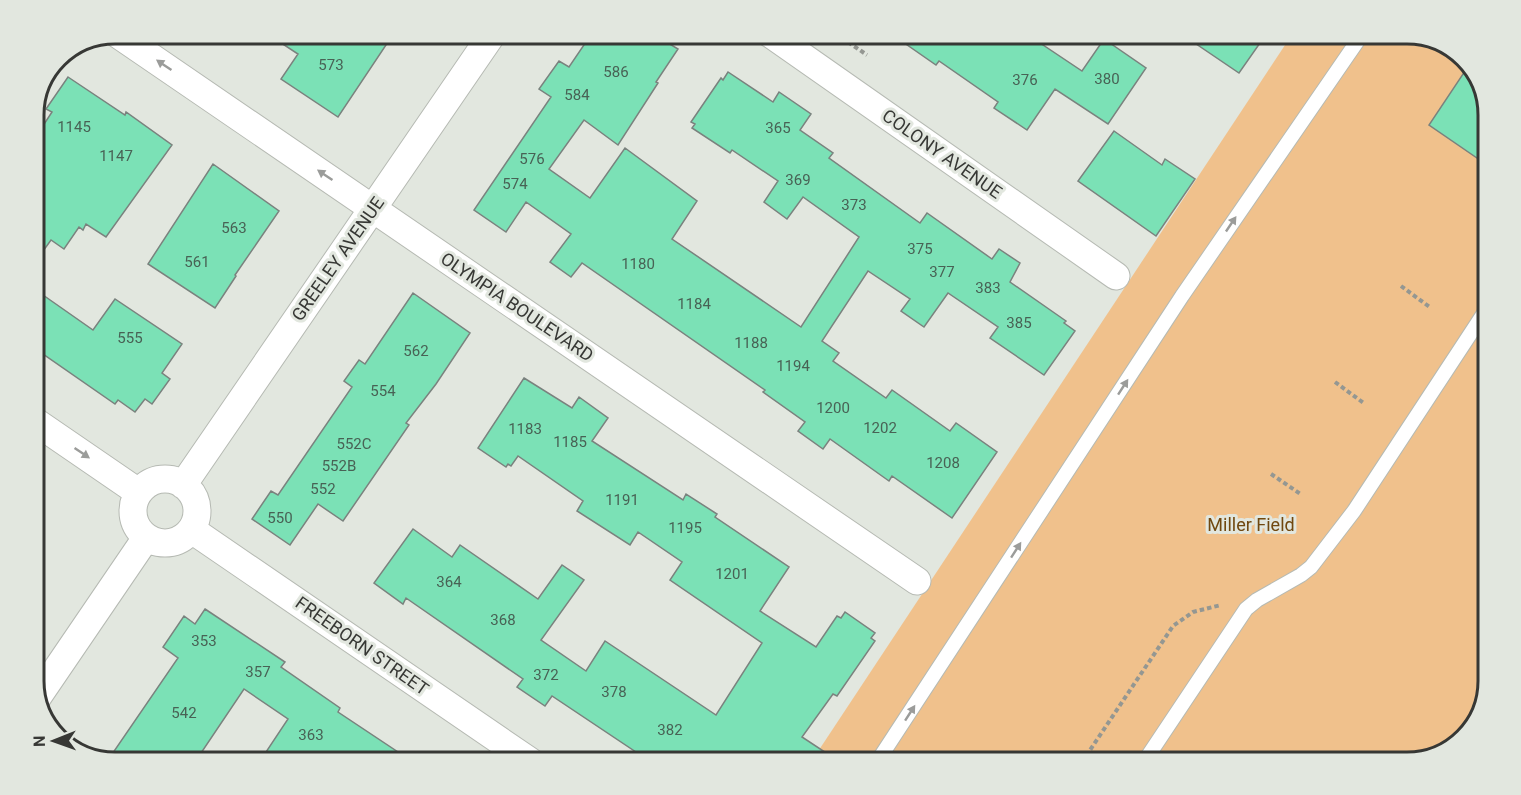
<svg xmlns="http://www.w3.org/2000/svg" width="1521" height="795" viewBox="0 0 1521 795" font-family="Roboto,sans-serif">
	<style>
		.green { fill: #f0c18c }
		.building { fill: #7be1b6; stroke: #7a827e; stroke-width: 1.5 }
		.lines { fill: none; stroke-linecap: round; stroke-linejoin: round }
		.service-casing { stroke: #b6bab3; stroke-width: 16 }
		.minor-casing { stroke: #b6bab3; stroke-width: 29 }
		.path { stroke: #949792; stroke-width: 4; stroke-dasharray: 4.5 3; stroke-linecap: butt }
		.service { stroke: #fff; stroke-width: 14 }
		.minor { stroke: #fff; stroke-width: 27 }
		.oneway { fill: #9b9c9a }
		.labels { text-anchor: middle; stroke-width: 6; stroke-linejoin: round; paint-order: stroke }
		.number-label { font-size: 15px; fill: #486255 }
		.street-label { font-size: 18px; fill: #373835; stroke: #e2e7df }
		.park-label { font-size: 18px; fill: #70480f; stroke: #e2e7df }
		.rim { fill: none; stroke: #373835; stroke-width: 3 }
	</style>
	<rect width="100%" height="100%" fill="#e2e7df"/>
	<!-- green -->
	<path class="green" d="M 1293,33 L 1407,33 L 1443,42 L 1474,69 L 1488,109 L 1488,681 L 1479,717 L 1448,751 L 1407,762 L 811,762 Z"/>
	<!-- building -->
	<path class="building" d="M 266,33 L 394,33 L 338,117 L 281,79 L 298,54 Z
		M 607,33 L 674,33 L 668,43 L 678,49 L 656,82 L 658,83 L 618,145 L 584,120 L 549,169 L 590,198 L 625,148 L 697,201 L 672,239 L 801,327 L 859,237 L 803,197 L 787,219 L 764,202 L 778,181 L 732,150 L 730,153 L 692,128 L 695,124 L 691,122 L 721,78 L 723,80 L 728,72 L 773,102 L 779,92 L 811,114 L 800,130 L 833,153 L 829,158 L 920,223 L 927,213 L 992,259 L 999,249 L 1020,263 L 1010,282 L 1066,321 L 1064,323 L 1075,331 L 1044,375 L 990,338 L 998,327 L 948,293 L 924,327 L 901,311 L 910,299 L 868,271 L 822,341 L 839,353 L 833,361 L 886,398 L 892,390 L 950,431 L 956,423 L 997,452 L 952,518 L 892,476 L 889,481 L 830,439 L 823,449 L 798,431 L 805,422 L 763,392 L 765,390 L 582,263 L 571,277 L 550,262 L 571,234 L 526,202 L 506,232 L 474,210 L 551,97 L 539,89 L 559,61 L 569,67 L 590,36 L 600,44 Z
		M 890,33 L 1025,33 L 1082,71 L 1104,39 L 1146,68 L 1108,124 L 1055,89 L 1027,130 L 994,108 L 998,102 L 939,61 L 936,65 Z
		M 1180,33 L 1267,33 L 1239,73 Z
		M 1469,65 L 1474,69 L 1488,109 L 1488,143 L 1477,158 L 1429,125 Z
		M 68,77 L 125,115 L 126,112 L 172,145 L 106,237 L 86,224 L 83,230 L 79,227 L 64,249 L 51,240 L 33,265 L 33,141 L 52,112 L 46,109 Z
		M 1114,131 L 1162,165 L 1165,159 L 1195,179 L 1156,236 L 1078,181 Z
		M 213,164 L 279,211 L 235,275 L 236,276 L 215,308 L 148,264 Z
		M 33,288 L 93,330 L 115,299 L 182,344 L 162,373 L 170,379 L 152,404 L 145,399 L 135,412 L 118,400 L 115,404 L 33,347 Z
		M 413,293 L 470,333 L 436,384 L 406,423 L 409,425 L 343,521 L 318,504 L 290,545 L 252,519 L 271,491 L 278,495 L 352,387 L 344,381 L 359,360 L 365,364 Z
		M 524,378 L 572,408 L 579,397 L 608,418 L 592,441 L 683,500 L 686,494 L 717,514 L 715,517 L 789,567 L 760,611 L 816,647 L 837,616 L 841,618 L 845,612 L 875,633 L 871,638 L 875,641 L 837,696 L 833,694 L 802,737 L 840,762 L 651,762 L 552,696 L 545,706 L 517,687 L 523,679 L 406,598 L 403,604 L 374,583 L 413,529 L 452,557 L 460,545 L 538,599 L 562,565 L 584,580 L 541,640 L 586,671 L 605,641 L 716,715 L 762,643 L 670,580 L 682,562 L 638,532 L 630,545 L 577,511 L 583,501 L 518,456 L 511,466 L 508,464 L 506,467 L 478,448 Z
		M 205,609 L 285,662 L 281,667 L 340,708 L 338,712 L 413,762 L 281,762 L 266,752 L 288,719 L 244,689 L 195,762 L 108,760 L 178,658 L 163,647 L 184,616 L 195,624 Z"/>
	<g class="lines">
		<defs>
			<path id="service" d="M 877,762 L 1182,296 L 1363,33
				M 1144,762 L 1246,609 L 1257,600 L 1301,575 L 1311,567 L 1354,511 L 1488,307"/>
			<path id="minor" d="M 116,33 L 917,581
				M 769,33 L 1116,276
				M 33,420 L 138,492
				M133 511a32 32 0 1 1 64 0a32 32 0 1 1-64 0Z
				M 183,485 L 493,33
				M 192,530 L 531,762
				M 37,698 L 146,538"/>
		</defs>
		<!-- service casing -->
		<use href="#service" class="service-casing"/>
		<!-- minor casing -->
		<use href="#minor" class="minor-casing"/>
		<!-- path -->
		<path class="path" d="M 848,42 L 867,55
			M 1401,286 L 1431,308
			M 1335,382 L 1365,404
			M 1271,474 L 1302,495
			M 1082,762 L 1173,626 L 1193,612 L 1221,605"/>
		<!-- service -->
		<use href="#service" class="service"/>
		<!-- minor -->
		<use href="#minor" class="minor"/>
	</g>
	<!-- one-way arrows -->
	<defs><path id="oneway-solid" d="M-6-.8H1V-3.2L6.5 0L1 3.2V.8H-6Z" transform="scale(1.5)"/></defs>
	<g class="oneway">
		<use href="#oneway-solid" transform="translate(164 65) rotate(-146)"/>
		<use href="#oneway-solid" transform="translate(325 175) rotate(-146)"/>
		<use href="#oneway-solid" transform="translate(1231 224) rotate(-56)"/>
		<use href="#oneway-solid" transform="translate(1123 387) rotate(-57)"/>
		<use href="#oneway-solid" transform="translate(82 453) rotate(34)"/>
		<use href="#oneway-solid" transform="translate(1016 550) rotate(-57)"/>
		<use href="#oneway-solid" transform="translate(910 713) rotate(-57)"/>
	</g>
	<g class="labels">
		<!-- number labels -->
		<g class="number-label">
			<text x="331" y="70">573</text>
			<text x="616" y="77">586</text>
			<text x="1107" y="84">380</text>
			<text x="1025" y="85">376</text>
			<text x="577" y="100">584</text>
			<text x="74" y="132">1145</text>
			<text x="778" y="133">365</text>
			<text x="116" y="161">1147</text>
			<text x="532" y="164">576</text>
			<text x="798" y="185">369</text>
			<text x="515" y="189">574</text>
			<text x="854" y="210">373</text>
			<text x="234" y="233">563</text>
			<text x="920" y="254">375</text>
			<text x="197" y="267">561</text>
			<text x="638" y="269">1180</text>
			<text x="942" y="277">377</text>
			<text x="988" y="293">383</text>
			<text x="694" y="309">1184</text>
			<text x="1019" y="328">385</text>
			<text x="130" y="343">555</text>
			<text x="751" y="348">1188</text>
			<text x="416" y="356">562</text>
			<text x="793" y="371">1194</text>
			<text x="383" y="396">554</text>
			<text x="833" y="413">1200</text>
			<text x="880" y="433">1202</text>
			<text x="525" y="434">1183</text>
			<text x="570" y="447">1185</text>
			<text x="354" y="449">552C</text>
			<text x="943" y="468">1208</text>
			<text x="339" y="471">552B</text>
			<text x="323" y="494">552</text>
			<text x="622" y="505">1191</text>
			<text x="280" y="523">550</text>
			<text x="685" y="533">1195</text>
			<text x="732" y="579">1201</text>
			<text x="449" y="587">364</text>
			<text x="503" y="625">368</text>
			<text x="204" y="646">353</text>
			<text x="258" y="677">357</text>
			<text x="546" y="680">372</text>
			<text x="614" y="697">378</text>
			<text x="184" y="718">542</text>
			<text x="670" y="735">382</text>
			<text x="311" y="740">363</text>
		</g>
		<!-- street labels -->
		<g class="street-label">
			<text transform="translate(942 154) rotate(35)" y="6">COLONY AVENUE</text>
			<text transform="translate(338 259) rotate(-55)" y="6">GREELEY AVENUE</text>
			<text transform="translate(517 307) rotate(34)" y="6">OLYMPIA BOULEVARD</text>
			<text transform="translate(362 646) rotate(35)" y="6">FREEBORN STREET</text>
		</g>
		<!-- park labels -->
		<g class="park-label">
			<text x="1251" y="531">Miller Field</text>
		</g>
	</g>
	<!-- crop -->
	<path d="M0 0H1521V795H0ZM115 44H1407A71 71 0 0 1 1478 115V681A71 71 0 0 1 1407 752H115A71 71 0 0 1 44 681V115A71 71 0 0 1 115 44Z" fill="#e2e7df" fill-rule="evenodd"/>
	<path class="rim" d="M115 44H1407A71 71 0 0 1 1478 115V681A71 71 0 0 1 1407 752H115A71 71 0 0 1 44 681V115A71 71 0 0 1 115 44Z"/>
	<!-- north arrow -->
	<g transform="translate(54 741) rotate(269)" stroke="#e2e7df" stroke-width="4.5" paint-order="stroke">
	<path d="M0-4.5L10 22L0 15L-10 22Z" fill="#373835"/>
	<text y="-9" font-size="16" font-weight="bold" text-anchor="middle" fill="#373835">N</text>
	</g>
</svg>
